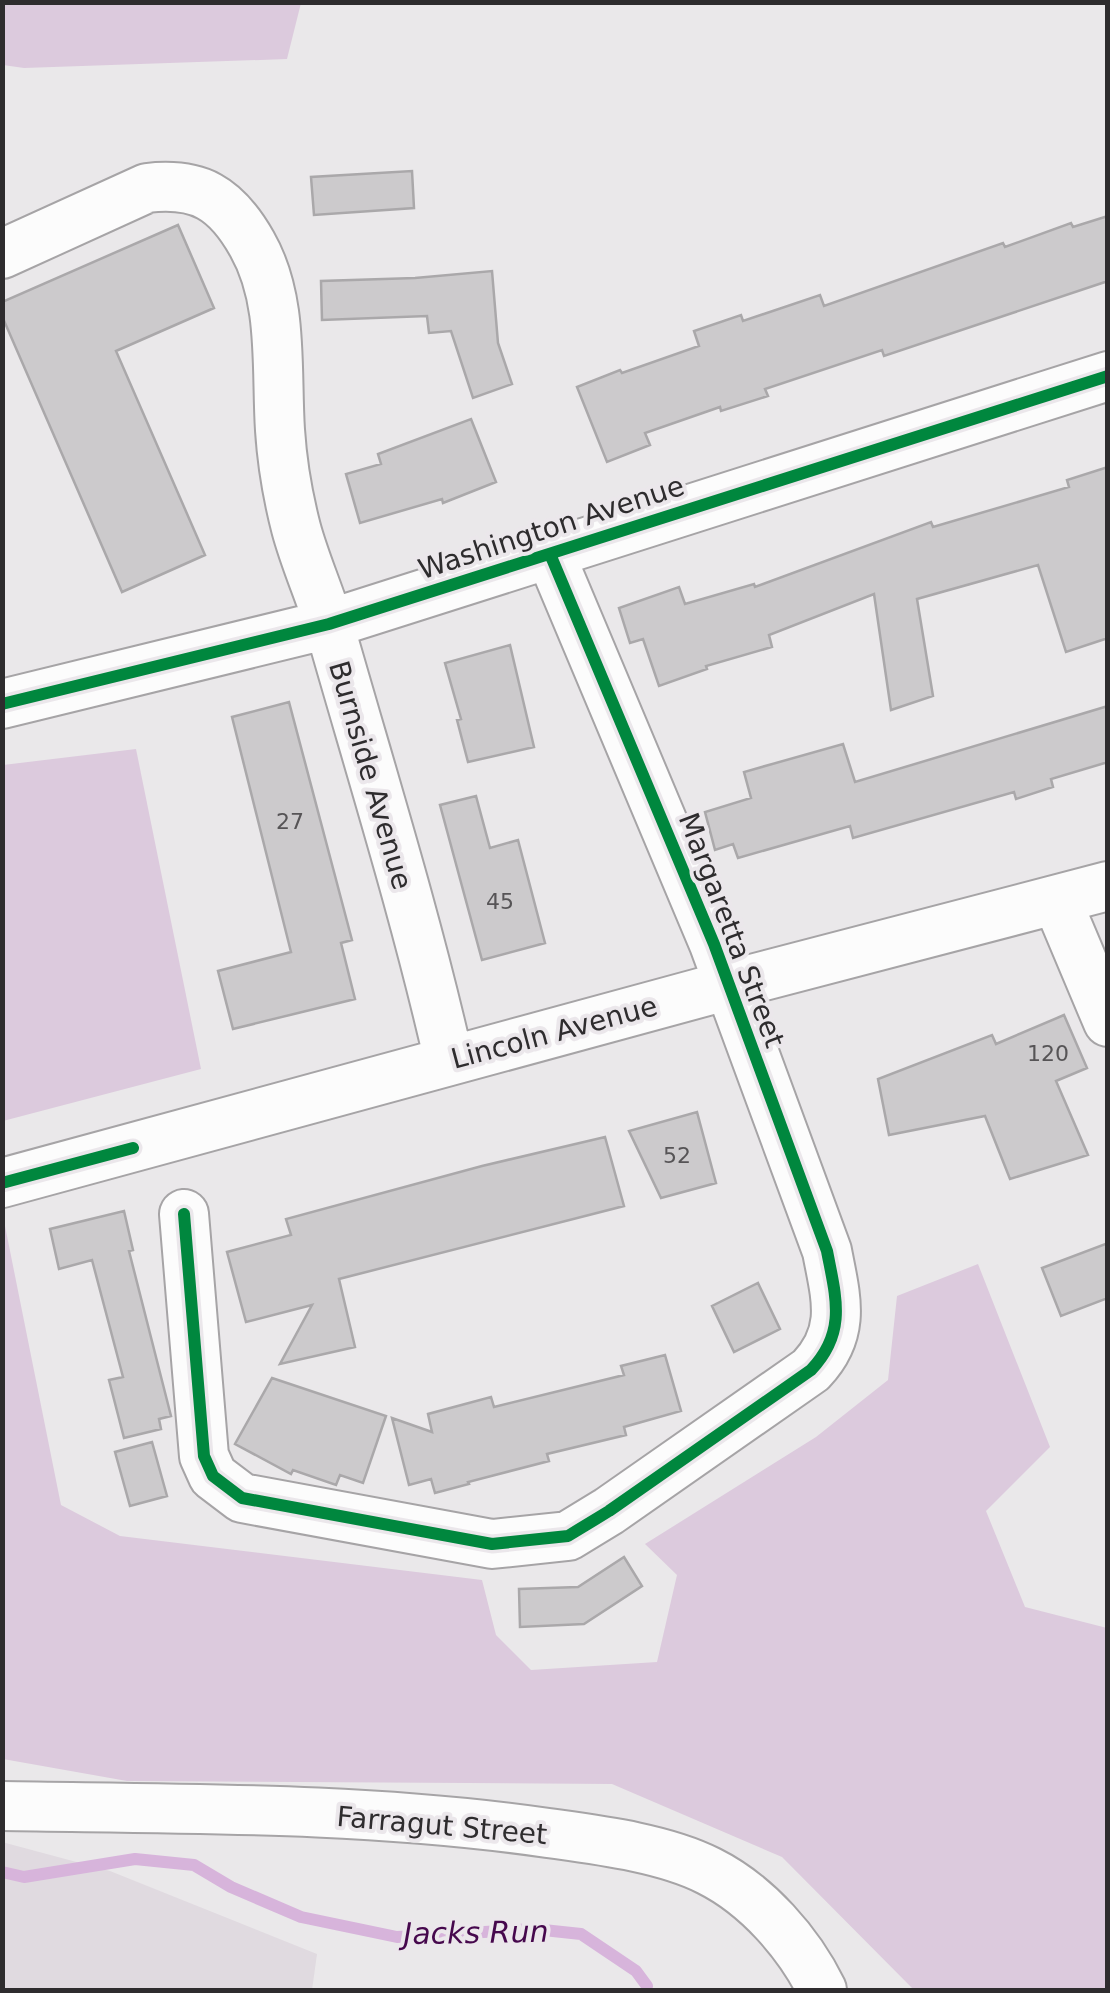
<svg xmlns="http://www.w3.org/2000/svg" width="1110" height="1993" viewBox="0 0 1110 1993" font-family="'DejaVu Sans',sans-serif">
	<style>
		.built { fill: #e0dae0 }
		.green { fill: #dccadd }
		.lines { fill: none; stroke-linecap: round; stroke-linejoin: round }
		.stream { stroke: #d7b4db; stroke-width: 12 }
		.building { fill: #cccacc; stroke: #aaa8aa; stroke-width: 2.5 }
		.minor-casing { stroke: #a6a4a6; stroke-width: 52 }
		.minor { stroke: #fcfcfc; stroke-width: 48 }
		.cycleway-casing { stroke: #ebe7eb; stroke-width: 19 }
		.cycleway { stroke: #00873e; stroke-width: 12 }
		.labels { text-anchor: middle; stroke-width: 8; stroke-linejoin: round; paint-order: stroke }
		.number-label { font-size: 22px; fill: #565456 }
		.street-label { font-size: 28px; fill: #2e2c2e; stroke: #ebe7eb }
		.water-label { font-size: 30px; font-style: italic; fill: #46084d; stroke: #ebe7eb }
	</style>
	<rect width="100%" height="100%" fill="#eae8ea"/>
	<!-- built -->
	<path class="built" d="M 2,1842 L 110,1871 L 317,1954 L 312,1990 L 3,1990 Z"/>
	<!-- green -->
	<path class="green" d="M 2,3 L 3,2 L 301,3 L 287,59 L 24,68 L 3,65 Z
		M 136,749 L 201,1069 L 3,1121 L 3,765 Z
		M 3,1216 L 61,1505 L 120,1536 L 482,1580 L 496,1635 L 531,1670 L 657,1662 L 677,1575 L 645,1544 L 816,1437 L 888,1380 L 897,1296 L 978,1264 L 1050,1447 L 986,1511 L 1025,1607 L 1107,1628 L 1107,1990 L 914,1990 L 782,1857 L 612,1784 L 127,1781 L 3,1759 Z"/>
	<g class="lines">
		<!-- stream -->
		<path class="stream" d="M 2,1872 L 24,1877 L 135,1859 L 194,1865 L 231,1887 L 301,1917 L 397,1937 L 534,1929 L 581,1934 L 636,1971 L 647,1986"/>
	</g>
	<!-- building -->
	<path class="building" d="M 412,171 L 414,208 L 314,215 L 311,177 Z
		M 1108,216 L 1108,281 L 884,356 L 882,350 L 765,389 L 768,396 L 721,411 L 720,407 L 645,433 L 650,445 L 607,462 L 577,387 L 620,370 L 622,373 L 699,346 L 694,331 L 741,315 L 743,321 L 820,295 L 824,306 L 1003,243 L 1005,247 L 1071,223 L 1073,227 Z
		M 178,225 L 214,308 L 116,351 L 205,555 L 122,592 L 2,316 L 2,302 Z
		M 492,271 L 498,343 L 512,384 L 473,398 L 451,331 L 429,333 L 427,316 L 322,320 L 321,281 L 415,278 Z
		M 471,419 L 496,482 L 443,503 L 442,499 L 360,523 L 346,474 L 381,464 L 378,454 Z
		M 1108,467 L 1108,638 L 1066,652 L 1038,565 L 917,599 L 933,696 L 891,710 L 874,594 L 769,635 L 772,647 L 706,666 L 707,669 L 659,686 L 643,639 L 630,643 L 619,608 L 679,587 L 685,604 L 754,584 L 755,587 L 931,522 L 933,527 L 1069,487 L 1067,480 Z
		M 510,645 L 534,747 L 468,762 L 457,720 L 461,719 L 445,663 Z
		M 289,702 L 352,940 L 341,943 L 355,999 L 233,1029 L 218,971 L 291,952 L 232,717 Z
		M 1108,706 L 1108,762 L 1051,779 L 1053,787 L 1016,799 L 1014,792 L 853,838 L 850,826 L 738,858 L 733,844 L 715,850 L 705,812 L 751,798 L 744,772 L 843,744 L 855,782 Z
		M 476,796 L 490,848 L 518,840 L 545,943 L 482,960 L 440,805 Z
		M 1064,1015 L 1087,1068 L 1056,1081 L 1088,1155 L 1010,1179 L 985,1116 L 889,1135 L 878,1079 L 992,1035 L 996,1044 Z
		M 697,1112 L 716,1183 L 661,1198 L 629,1131 Z
		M 605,1137 L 624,1206 L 339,1279 L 355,1347 L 280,1364 L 312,1305 L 246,1322 L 227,1252 L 291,1235 L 286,1219 L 482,1166 Z
		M 124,1211 L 133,1250 L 129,1251 L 171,1416 L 159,1419 L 161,1429 L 124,1438 L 109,1380 L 123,1377 L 92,1260 L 59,1269 L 50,1229 Z
		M 1108,1243 L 1108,1298 L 1061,1316 L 1042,1268 Z
		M 758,1283 L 780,1329 L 734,1352 L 712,1306 Z
		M 665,1355 L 681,1411 L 624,1427 L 626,1435 L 547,1454 L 549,1461 L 468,1482 L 469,1484 L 435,1493 L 431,1479 L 409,1485 L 392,1418 L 432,1432 L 428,1414 L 491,1397 L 494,1407 L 624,1375 L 621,1366 Z
		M 272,1378 L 386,1416 L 363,1483 L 340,1475 L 336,1485 L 293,1470 L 291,1474 L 235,1444 Z
		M 152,1442 L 167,1496 L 130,1506 L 115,1452 Z
		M 624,1557 L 642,1586 L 584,1624 L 520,1627 L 519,1589 L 578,1587 Z"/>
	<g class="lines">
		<defs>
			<path id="minor" d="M 2,254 L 147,188 C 199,182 226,198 252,244 C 284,300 276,368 280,430 C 282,461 288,497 296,528 C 305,562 320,594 330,628 C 371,772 416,915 449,1061
				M 2,704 L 329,624 L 1108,376
				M 1057,901 L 1108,1022
				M 2,1183 L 729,985 L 1108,886
				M 184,1214 L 204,1456 L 213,1476 L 242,1498 L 492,1544 L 568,1536 L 609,1511 L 811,1370 C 847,1332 836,1298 827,1251 L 714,944 L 550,554
				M 2,1806 C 184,1809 368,1807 548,1833 C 598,1840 664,1848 709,1871 C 757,1895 799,1943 822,1990"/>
		</defs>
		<!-- minor casing -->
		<use href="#minor" class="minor-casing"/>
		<!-- minor -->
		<use href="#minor" class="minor"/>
		<defs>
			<path id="cycleway" d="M 2,704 L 329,624 L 1108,376
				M 2,1183 L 133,1148
				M 184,1214 L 204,1456 L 213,1476 L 242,1498 L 492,1544 L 568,1536 L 609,1511 L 811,1370 C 847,1332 836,1298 827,1251 L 714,944 L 550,554"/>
		</defs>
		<!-- cycleway casing -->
		<use href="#cycleway" class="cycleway-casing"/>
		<!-- cycleway -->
		<use href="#cycleway" class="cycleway"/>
	</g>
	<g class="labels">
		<!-- number labels -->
		<g class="number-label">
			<text x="290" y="829">27</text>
			<text x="500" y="909">45</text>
			<text x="1048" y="1061">120</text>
			<text x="677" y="1163">52</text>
		</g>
		<!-- street labels -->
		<g class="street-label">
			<text transform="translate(551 527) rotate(-18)" y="10">Washington Avenue</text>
			<text transform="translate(371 775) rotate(74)" y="10">Burnside Avenue</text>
			<text transform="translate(732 930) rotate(69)" y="10">Margaretta Street</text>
			<text transform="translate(554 1032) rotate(-15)" y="10">Lincoln Avenue</text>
			<text transform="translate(442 1825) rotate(5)" y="10">Farragut Street</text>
		</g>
		<!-- water labels -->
		<g class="water-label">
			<text transform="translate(476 1933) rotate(-1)" y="10">Jacks Run</text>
		</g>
	</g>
	<!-- border -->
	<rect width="1110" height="1993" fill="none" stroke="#2e2c2e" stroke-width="10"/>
</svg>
